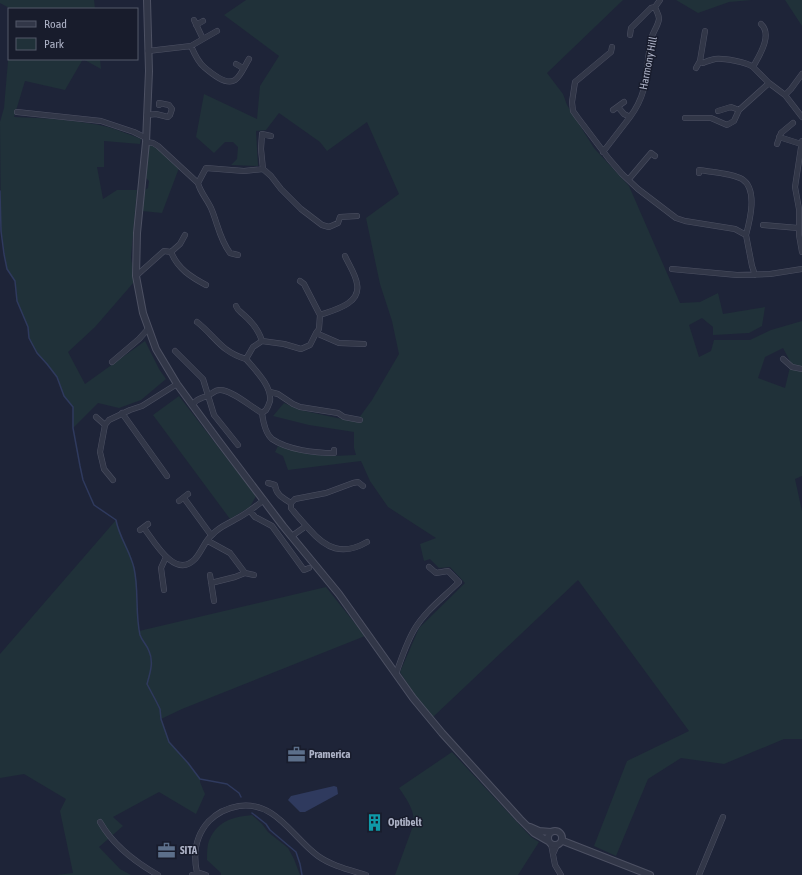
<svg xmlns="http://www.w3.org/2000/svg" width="802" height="875" viewBox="0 0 802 875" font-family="'Asap Condensed',sans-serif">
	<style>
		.green { fill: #203139; fill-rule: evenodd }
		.water { fill: #2f3a5e }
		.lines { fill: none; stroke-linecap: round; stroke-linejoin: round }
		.stream { stroke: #2f3a5e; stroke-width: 1.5 }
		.minor-casing { stroke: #4d5163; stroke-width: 6 }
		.tertiary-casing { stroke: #4d5163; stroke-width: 8 }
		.minor { stroke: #323748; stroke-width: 5 }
		.tertiary { stroke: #323748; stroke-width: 6 }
		.labels { text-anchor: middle; stroke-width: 3; stroke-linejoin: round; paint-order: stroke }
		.street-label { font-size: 11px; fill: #acb1c5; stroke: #181c2c }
		.poi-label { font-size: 11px; font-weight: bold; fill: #acb1c5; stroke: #181c2c; text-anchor: start }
	</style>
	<rect width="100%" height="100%" fill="#1e2438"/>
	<!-- green -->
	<path class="green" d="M 0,0 L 94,0 L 95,9 L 11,9 L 0,3 Z
		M 246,0 L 623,0 L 547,73 L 563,94 L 567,105 L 594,148 L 629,186 L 680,303 L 700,302 L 718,293 L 723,314 L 765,307 L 762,326 L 749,333 L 713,335 L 713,327 L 702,318 L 689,325 L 699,357 L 711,351 L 714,340 L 750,340 L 771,330 L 802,321 L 802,476 L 795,479 L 802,511 L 802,739 L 784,739 L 724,764 L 681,758 L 648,779 L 616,856 L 594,846 L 627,761 L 689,731 L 578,580 L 433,717 L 419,701 L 400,672 L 419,628 L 465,583 L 450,567 L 439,568 L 430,559 L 424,561 L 420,544 L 436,538 L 388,507 L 370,481 L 361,461 L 288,470 L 283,456 L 275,452 L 278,446 C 308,456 324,457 356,455 L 354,448 L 354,432 L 309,425 L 273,416 L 284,403 L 300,410 L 356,422 L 372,400 L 399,354 L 392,321 L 380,284 L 366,218 L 399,194 L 367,122 L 327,151 L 320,142 L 279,113 L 266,130 L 256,131 L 258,166 L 231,165 L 237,159 L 238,147 L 233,142 L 225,142 L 214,153 L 196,137 L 204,94 L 257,119 L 260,86 L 279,56 L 224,15 ZM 783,348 L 791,363 L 785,388 L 758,378 L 765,357 Z
		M 676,0 L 752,0 L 729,2 L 698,13 Z
		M 785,0 L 802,0 L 802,26 Z
		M 9,49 L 9,59 L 100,59 L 101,69 L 83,59 L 65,90 L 25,81 L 14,117 C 45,118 78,120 108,127 C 119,130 130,135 141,139 L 140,144 L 104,141 L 104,167 L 97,167 L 103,199 L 117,190 L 137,190 L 131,257 L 134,282 L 95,327 L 68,352 L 85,384 L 145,341 L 159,369 L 166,379 L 141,400 L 119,408 L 98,403 L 73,428 L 73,407 L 64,396 L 57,377 L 47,364 L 37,353 L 29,338 L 28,327 L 17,301 L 15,281 L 7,269 L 1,231 L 0,122 L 4,108 Z
		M 148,145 C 160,146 171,160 179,168 L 162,213 L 142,211 L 145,190 L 148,188 L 149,181 L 146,178 Z
		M 179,396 L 256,496 L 250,507 L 230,519 L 153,415 Z
		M 116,520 L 118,529 L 130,553 L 134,568 L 137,583 L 137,615 L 139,631 L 326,587 L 365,636 L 182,709 L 161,719 L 169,742 L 188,763 L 200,779 L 200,782 L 205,794 L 196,814 L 159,792 L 113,817 L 123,826 L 99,847 L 120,869 L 131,875 L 56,875 L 73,873 L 60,811 L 66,799 L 24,774 L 0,778 L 0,654 Z
		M 452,752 L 531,837 L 539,842 L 518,875 L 395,875 L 413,826 C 416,811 407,800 399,788 Z
		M 252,815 L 262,824 L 268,832 L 288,848 L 294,859 L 300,875 L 221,875 L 221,873 L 207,860 C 207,855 207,849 208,844 C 215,822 231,817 252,815 Z"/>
	<!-- water -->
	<path class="water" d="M 334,786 L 337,787 L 338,794 L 305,812 L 300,812 L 288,800 L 291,796 Z"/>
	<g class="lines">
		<!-- stream -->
		<path class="stream" d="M 0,191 L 1,231 L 4,254 L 7,269 L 15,281 L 17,301 L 28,327 L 29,338 L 37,353 L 47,364 L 57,377 L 64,396 L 73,407 L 73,428 L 80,466 L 83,480 L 90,496 L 94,505 L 116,520 C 119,537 130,551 134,568 C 139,590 135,613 140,635 C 142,641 147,645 149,651 C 154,662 150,673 147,684 L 156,701 L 160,709 L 161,719 L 169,742 L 188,763 L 200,779 L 227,784 L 239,793 L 241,797
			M 252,813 L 266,824 L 270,830 L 296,852 L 300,864 L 302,875"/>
		<defs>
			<path id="minor" d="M 194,20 L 203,39 L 217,31
				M 196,25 L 203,21
				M 630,35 L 631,28 L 651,8 L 655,7 L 660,0
				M 191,46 C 194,53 198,62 204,67 C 211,73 226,86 235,80 C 241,76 245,65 249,59
				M 612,47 L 611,52 L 575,82 L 572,102 L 573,111 L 578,118 L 609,159 L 622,174 L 638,189 L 676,218 L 685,221 L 735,229 L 746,235 C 750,220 758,189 742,179 C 732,173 711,172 699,170 L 699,173
				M 148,51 L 191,46 L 203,39
				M 700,61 L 703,63 C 707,61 711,60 715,59 C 723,58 747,62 753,67 C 759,56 773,35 761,24
				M 236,64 L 243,68
				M 696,68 L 700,61 L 705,31
				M 769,83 L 785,95 L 791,89 L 802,74
				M 785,95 L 802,117
				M 613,110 L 624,102
				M 718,111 L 731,107 L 739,110
				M 17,112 L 101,121 L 134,132 L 146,138
				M 147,115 L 156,114 L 168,117 L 170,115 L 172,109 L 169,105 L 159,103 L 159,105
				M 630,117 C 650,90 645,70 651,39 C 653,32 658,26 659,19 C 659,14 656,11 655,7
				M 685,118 L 711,118 L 727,125 L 734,121 L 739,110 L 769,83 L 753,67
				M 779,137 L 801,144
				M 802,141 L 795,187 L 799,209 L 799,235 L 802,252
				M 146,142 L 153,143 L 158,146 L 198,183 L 206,168 L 244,171 L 263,169 L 271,176 L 281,189 L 301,209 L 322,225 L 329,227 L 338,223 L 340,217 L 357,216
				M 777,144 L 781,133 L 793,123
				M 603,152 L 630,117 L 624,114 L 618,107
				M 263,169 L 261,149 L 262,134 L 271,136
				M 629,179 L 651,153 L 655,156
				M 198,183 C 200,192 207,199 211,208 C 218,224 219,238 230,253 L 238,255
				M 763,225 L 798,228
				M 746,235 L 752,266 L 755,275
				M 171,252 L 180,244 L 185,235
				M 672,269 L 737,275 L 770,274 L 802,269
				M 136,276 L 164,251 L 171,252 C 178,269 191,277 206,285
				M 300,281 L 304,284 L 320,315 C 334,310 361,304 357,284 C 356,275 349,265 345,256
				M 236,306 C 238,311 240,311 244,315 C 252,322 259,331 262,341 L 284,344 L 301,349 L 310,345 L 316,333
				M 320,315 L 319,329 L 316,333 L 339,343 L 364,344
				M 197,322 C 215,336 221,352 246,359 L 253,347 L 262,341
				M 175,351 L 203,379 L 214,415 L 238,445
				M 783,359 L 792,367 L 802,369
				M 112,362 L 139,339 L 148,329
				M 270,392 L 278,394 L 293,404 L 300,407 L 338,413 L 344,417 L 360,420
				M 193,404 C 199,397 201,399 209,395 C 213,393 215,390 220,390 C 232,390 251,407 262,413 L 266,410 C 268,407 269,404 270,401 C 272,386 255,370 246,359
				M 122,413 L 167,476
				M 262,413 C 263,421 265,433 272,439 C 288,450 315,453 334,453 L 334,450
				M 96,417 L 105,425
				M 113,480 L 104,469 L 100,452 L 105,425 L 109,420 L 130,410 L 142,406 L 177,384
				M 268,483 L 275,485 C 276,495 283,498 291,503
				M 363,486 L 358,482 L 353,483 L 326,493 L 295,499 L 291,503 L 291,508 C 296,515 303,522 309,529 C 326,549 343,556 367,542
				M 184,498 L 211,535
				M 179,501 L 188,494
				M 250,511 L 255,517 L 272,526 L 304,570 L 309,568
				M 144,528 C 154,541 175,580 195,559 C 202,551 205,540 213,534 C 219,527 228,524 236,519 C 246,514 255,507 264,500
				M 140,530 L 148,524
				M 292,536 L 306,526
				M 208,541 L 230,553 L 245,573
				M 210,575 L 214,601
				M 211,583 L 235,577 L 245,573 L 254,575
				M 164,590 L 161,568 L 166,557
				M 396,674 C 401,659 406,644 414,630 C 425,611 444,597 459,582 L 448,571 L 436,573 L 429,567
				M 100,822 C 113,845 135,862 158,875
				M 551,844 L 555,865 L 561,875
				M 553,854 L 557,845
				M 197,873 C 193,854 196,835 209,821 C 217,813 227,808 239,806 C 276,801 292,837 318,856 C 332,866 350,870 366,875
				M 192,875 L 200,873 L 206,875
				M 699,875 L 723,817"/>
			<path id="tertiary" d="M 147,0 L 149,71 L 146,142 L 137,233 L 136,276 L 143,313 L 156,349 L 177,384 L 218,440 L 283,526 L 339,594 L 413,698 L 442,733 L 520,819 L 534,833 L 548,841
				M 530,827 L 539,831 L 551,832
				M548 838a7 7 0 1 1 14 0a7 7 0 1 1-14 0Z
				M 563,841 L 650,875"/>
		</defs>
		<!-- minor casing -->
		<use href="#minor" class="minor-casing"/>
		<!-- tertiary casing -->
		<use href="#tertiary" class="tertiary-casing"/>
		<!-- minor -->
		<use href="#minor" class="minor"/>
		<!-- tertiary -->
		<use href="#tertiary" class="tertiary"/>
	</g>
	<!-- icons -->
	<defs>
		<symbol id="office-bare" viewBox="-9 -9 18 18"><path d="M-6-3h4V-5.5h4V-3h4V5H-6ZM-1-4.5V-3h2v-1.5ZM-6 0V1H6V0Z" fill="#5c6f8a" stroke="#181c2c" stroke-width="2.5" paint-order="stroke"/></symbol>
		<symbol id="building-bare" viewBox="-9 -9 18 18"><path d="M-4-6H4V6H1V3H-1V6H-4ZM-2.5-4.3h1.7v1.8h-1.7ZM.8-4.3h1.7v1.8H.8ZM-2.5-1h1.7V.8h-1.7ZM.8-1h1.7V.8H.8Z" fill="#0f9aa8" stroke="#181c2c" stroke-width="2.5" paint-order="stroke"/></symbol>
	</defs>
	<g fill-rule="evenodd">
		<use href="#office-bare" x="284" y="742" width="25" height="25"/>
		<use href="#building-bare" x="362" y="810" width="25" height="25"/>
		<use href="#office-bare" x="154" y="838" width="25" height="25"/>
	</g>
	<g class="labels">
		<!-- street labels -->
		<g class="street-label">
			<text transform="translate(648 63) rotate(-79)" y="4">Harmony Hill</text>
		</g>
		<!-- poi labels -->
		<g class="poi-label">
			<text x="309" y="758">Pramerica</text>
			<text x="388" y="826">Optibelt</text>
			<text x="180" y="854">SITA</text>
		</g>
	</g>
	<!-- legend -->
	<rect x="8" y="8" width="130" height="52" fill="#181c2c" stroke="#535869"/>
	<rect x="16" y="21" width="20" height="6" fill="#323748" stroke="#535869"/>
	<text x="44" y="28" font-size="12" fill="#acb1c5">Road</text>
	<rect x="16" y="38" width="20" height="12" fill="#203139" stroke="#535869"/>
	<text x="44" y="48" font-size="12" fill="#acb1c5">Park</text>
</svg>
